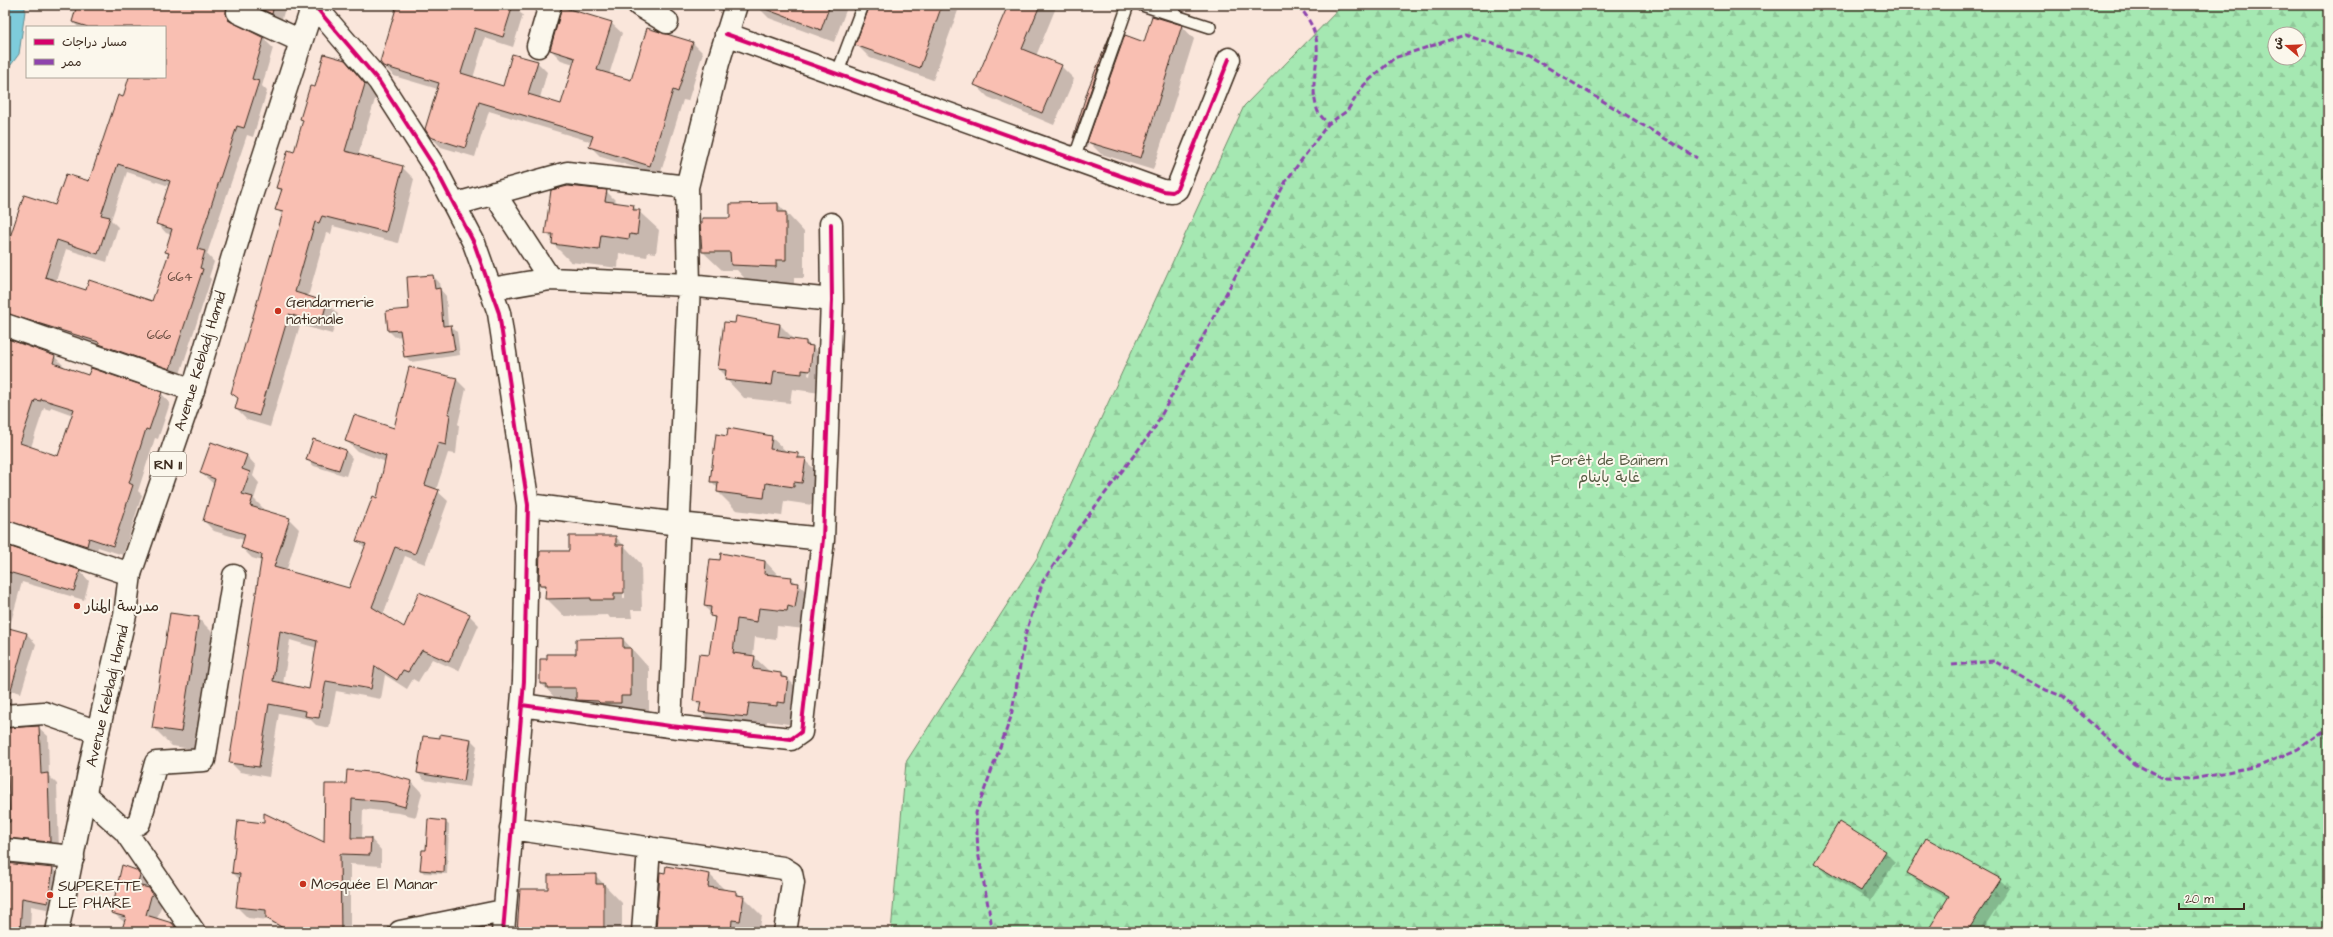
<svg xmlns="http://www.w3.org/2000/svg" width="2333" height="937" viewBox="0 0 2333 937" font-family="'Architects Daughter','Playpen Sans Arabic',sans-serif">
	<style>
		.forest { fill: url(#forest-firs); stroke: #708968; fill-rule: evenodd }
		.water { fill: #7eccdb; stroke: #638b8f }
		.shadow { fill: #0003; fill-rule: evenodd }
		.building { fill: #f9bfb2; stroke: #3b2a1e; fill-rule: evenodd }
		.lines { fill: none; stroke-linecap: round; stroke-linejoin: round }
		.lane-casing { stroke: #3b2a1e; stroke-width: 14 }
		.street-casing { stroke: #3b2a1e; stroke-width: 25 }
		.primary-casing { stroke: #3b2a1e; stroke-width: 25 }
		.lane { stroke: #fbf7ec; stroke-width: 11 }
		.street { stroke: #fbf7ec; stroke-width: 22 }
		.primary { stroke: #fbf7ec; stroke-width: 22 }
		.quiet { stroke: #8e44ad; stroke-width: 3; stroke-dasharray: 6 3; stroke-linecap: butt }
		.cycleway-casing { stroke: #fbf7ec; stroke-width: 6 }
		.cycleway { stroke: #d6006c; stroke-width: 4 }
		.poi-dot { fill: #c8321e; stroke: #fbf7ec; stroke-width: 1.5 }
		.labels { text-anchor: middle; stroke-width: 4; stroke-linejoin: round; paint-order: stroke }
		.number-label { font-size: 13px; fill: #6a4f43 }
		.shield { fill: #fbf7ec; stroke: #75685c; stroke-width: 1 }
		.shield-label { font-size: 14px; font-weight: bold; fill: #3b2a1e }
		.poi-label { font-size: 15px; fill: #3b2a1e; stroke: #fbf7ec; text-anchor: start }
		.street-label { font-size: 15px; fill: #3b2a1e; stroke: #fbf7ec }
		.park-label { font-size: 15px; fill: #565a43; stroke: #fbf7ec }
	</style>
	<defs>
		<pattern id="forest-firs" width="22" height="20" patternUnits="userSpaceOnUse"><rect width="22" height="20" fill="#a5e8b2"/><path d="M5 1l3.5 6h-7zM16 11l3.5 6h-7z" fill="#8fc799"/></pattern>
	</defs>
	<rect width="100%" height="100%" fill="#fae6db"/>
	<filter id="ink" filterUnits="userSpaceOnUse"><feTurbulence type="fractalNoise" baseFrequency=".025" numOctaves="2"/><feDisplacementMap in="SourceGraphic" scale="8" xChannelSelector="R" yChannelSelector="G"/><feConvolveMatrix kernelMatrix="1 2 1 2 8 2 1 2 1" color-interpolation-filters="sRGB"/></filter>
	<g filter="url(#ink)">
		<!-- forest -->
		<path class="forest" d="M 1343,5 L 2328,5 L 2328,932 L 891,932 L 906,762 L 1037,558 L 1244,106 ZM 2275,34 L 2299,34 L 2299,58 L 2275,58 Z"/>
		<!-- water -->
		<path class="water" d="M 5,5 L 25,5 L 25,11 L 19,54 L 5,73 Z"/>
		<!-- shadow -->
		<path class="shadow" d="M 78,5 L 286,5 L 281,22 L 235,17 L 236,26 L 264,39 L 273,48 L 262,86 L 267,91 L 253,137 L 247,135 L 207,254 L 214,262 L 209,277 L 211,279 L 179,377 L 5,327 L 5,255 L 56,207 L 90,183 L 124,98 L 130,77 L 165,77 L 165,27 L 78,27 L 73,22 ZM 127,172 L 169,186 L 157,223 L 166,233 L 172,235 L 166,252 L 169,255 L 153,302 L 86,291 L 56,281 L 66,249 L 107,262 L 118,227 L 111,220 Z
			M 393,5 L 521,5 L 519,12 L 523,15 L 513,47 L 485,38 L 473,78 L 503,87 L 537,62 L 547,72 L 540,98 L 562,105 L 574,64 L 561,60 L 551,50 L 611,23 L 622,33 L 609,75 L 631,82 L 693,43 L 703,53 L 688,101 L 683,100 L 660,175 L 601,157 L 591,147 L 592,142 L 489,111 L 475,157 L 441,147 L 431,137 L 438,89 L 394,76 L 383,65 L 396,12 L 392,7 Z
			M 756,5 L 848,5 L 834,42 L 769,18 Z
			M 870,5 L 960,5 L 933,80 L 870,58 L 857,45 Z
			M 1009,5 L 1057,5 L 1036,56 L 1061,66 L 1074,79 L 1054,125 L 988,97 L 976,85 Z
			M 1153,17 L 1182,26 L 1194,39 L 1153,170 L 1101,154 L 1089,142 L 1086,149 L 1074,137 L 1089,90 L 1112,32 L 1123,43 L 1145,43 Z
			M 344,61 L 376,96 L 358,156 L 402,167 L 414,179 L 398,243 L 333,226 L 331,234 L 326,233 L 308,297 L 327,303 L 338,314 L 332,334 L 300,325 L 270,427 L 247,420 L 236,409 L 239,399 L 232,393 L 283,216 L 277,209 L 282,192 L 277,187 L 295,153 L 304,122 L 301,119 L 315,89 Z
			M 606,191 L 619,204 L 633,206 L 659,230 L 656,253 L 648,252 L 647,257 L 619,253 L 618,268 L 571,262 L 553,244 L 553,240 L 546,233 Z
			M 778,204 L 804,232 L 804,278 L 794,278 L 794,286 L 750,284 L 737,270 L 722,270 L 703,252 L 731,219 Z
			M 433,276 L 439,282 L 440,289 L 446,296 L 448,326 L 451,326 L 457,332 L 460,355 L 411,362 L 405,356 L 402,336 L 395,337 L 389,331 L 410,310 Z
			M 735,324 L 779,324 L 795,340 L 806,342 L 813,347 L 831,366 L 820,393 L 792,389 L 790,403 L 744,398 L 726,379 L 726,376 L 719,369 ZM 811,357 L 813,357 L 810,376 L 808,375 Z
			M 5,338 L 55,357 L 64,366 L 64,368 L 89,376 L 161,393 L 170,403 L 158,439 L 155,438 L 138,491 L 142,495 L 123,555 L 98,547 L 96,555 L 34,534 L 25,525 L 5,494 ZM 51,407 L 73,415 L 59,457 L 31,447 L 44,408 L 50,410 Z
			M 456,379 L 466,389 L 458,424 L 459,425 L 456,454 L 448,453 L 436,490 L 448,501 L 425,564 L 405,556 L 383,615 L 405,629 L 469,615 L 479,625 L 459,671 L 432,659 L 418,682 L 413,679 L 407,689 L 385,675 L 381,699 L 336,691 L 329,728 L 316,725 L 310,719 L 279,713 L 269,777 L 240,772 L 230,762 L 262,561 L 252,558 L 242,548 L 244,540 L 214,531 L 204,521 L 215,485 L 201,473 L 247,456 L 256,466 L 253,476 L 259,483 L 254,499 L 263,508 L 262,511 L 289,519 L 299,529 L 286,572 L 350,590 L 365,548 L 357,540 L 378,499 L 386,462 L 357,451 L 347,441 L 395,430 ZM 290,640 L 317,648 L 310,690 L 283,684 Z
			M 727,437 L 771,437 L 787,452 L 798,454 L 824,478 L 820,501 L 813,500 L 812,505 L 784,501 L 782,516 L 736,510 L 718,492 L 718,488 L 711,481 Z
			M 346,451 L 352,458 L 346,476 L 314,466 L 307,460 Z
			M 616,537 L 641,564 L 642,610 L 631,610 L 632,618 L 610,618 L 608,615 L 564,616 L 546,598 L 547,590 L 541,585 L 570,552 ZM 623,553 L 625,553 L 625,598 L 623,598 Z
			M 5,546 L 80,571 L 89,581 L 84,600 L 22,582 L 9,629 L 27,634 L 36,644 L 21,693 L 11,690 L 12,713 L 5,718 Z
			M 721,561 L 765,561 L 780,577 L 791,578 L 798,584 L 817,602 L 805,629 L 777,626 L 776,640 L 755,637 L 753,656 L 770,672 L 781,674 L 788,679 L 807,698 L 795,725 L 767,721 L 765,735 L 719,730 L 700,711 L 701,707 L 694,701 L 710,656 L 715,620 L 705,606 Z
			M 198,618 L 217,637 L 199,750 L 172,746 L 153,727 Z
			M 623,639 L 649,668 L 649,714 L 559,702 L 541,683 L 548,660 L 577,655 Z
			M 38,727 L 48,736 L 49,776 L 57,784 L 59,851 L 5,840 L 5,729 Z
			M 440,740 L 471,740 L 477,746 L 470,787 L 424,780 L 418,773 Z
			M 412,782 L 422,793 L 416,817 L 399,813 L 363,809 L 362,839 L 371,839 L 381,850 L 381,866 L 350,864 L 350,932 L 284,932 L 269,920 L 248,918 L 237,907 L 240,880 L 233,873 L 325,843 L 326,785 Z
			M 445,822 L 449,825 L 447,874 L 424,873 L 421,870 L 427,851 Z
			M 1885,852 L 1895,862 L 1871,901 L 1825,873 L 1816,863 Z
			M 5,862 L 52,868 L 62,878 L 57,911 L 31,906 L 30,932 L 5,932 Z
			M 136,870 L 146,881 L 149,885 L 148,889 L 162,904 L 157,919 L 176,932 L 122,932 L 125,923 L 112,912 Z
			M 1908,873 L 2000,880 L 2009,888 L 1981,932 L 1928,932 L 1949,899 L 1917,882 Z
			M 595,875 L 622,903 L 622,932 L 605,932 L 605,892 L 603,892 L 603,932 L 518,932 L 521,890 L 549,890 Z
			M 710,875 L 725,890 L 736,892 L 743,897 L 762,916 L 759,932 L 677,930 Z"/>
		<!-- building -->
		<path class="building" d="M 77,5 L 228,5 L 226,13 L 228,20 L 264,38 L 252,79 L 259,81 L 244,128 L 237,126 L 197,249 L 205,251 L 200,268 L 203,269 L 170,369 L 99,344 L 99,342 L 5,313 L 5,252 L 24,195 L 55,205 L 66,174 L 89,181 L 118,95 L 123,97 L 129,77 L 165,77 L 165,27 L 88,27 L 72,22 ZM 118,164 L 170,181 L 156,224 L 172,229 L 165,252 L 169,253 L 152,301 L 89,280 L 86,290 L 45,277 L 57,240 L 98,254 L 110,217 L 101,215 Z
			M 253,5 L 274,5 L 272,14 Z
			M 397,5 L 513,5 L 503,37 L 475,28 L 461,73 L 503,86 L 512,54 L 538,61 L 528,94 L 561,104 L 575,58 L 550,50 L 562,7 L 612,22 L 597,70 L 631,80 L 647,28 L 693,42 L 678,92 L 673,90 L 650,166 L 589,147 L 593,136 L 479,102 L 465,148 L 430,137 L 425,129 L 439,83 L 383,66 L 380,62 Z
			M 760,5 L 830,5 L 821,30 L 760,7 Z
			M 870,5 L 942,5 L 920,68 L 855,45 Z
			M 1008,5 L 1040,5 L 1022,49 L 1062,65 L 1042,113 L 974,85 Z
			M 1152,16 L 1182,25 L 1141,158 L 1087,142 L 1125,35 L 1144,42 Z
			M 1112,30 L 1074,138 L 1073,138 L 1088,89 Z
			M 324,54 L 345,60 L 365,84 L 345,151 L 403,166 L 386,232 L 322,216 L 319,223 L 315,222 L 295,292 L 327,302 L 321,324 L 289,314 L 259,416 L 235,409 L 238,398 L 231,393 L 283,212 L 275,210 L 282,189 L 276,188 L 288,150 L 294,152 L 303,120 L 300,119 L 310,86 L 315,87 Z
			M 568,186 L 607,190 L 605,201 L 634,205 L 633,210 L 640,210 L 637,235 L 630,234 L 629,239 L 601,235 L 599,250 L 552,244 L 553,234 L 545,234 L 551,190 Z
			M 778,203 L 778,212 L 786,212 L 786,260 L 776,260 L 776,267 L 731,265 L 730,252 L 702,252 L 700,223 L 702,223 L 702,218 L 730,218 L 730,204 Z
			M 433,275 L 435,289 L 440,288 L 443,326 L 451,325 L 455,350 L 404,357 L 400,330 L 388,331 L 386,311 L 409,309 L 407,277 Z
			M 736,316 L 780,324 L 778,337 L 806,341 L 806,345 L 813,346 L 810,371 L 802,370 L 802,374 L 774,371 L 772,385 L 725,380 L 726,370 L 718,369 L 724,322 L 735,323 Z
			M 5,338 L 55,356 L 53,363 L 88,375 L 91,368 L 162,392 L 149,430 L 146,429 L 129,483 L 133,485 L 113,546 L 89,538 L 87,546 L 5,520 ZM 41,399 L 74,409 L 58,456 L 20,443 L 35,400 L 41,401 Z
			M 409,367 L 457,378 L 448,414 L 450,414 L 446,445 L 438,443 L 425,485 L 439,490 L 415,554 L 395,547 L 372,607 L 404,627 L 419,592 L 470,614 L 449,662 L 422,650 L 408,672 L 403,670 L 397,680 L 375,666 L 371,689 L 326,681 L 319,718 L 305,716 L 306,711 L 269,704 L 259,767 L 229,763 L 262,555 L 241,548 L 245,534 L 203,521 L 215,479 L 200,473 L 211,442 L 247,455 L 242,469 L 250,472 L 242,494 L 253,497 L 250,506 L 290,518 L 274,567 L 349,588 L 366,544 L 356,541 L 373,496 L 377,498 L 386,456 L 345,441 L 354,415 L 394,428 ZM 280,631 L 317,641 L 309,689 L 273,681 Z
			M 728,428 L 772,436 L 770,449 L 798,453 L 798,458 L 806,458 L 802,483 L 794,482 L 794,487 L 766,483 L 764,498 L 717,492 L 718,482 L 710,482 L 716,434 L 727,436 Z
			M 313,439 L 346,450 L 339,470 L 306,460 Z
			M 569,536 L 616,536 L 616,545 L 624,545 L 624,593 L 614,593 L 614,600 L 591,600 L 591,598 L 545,599 L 546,585 L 540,585 L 539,581 L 540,551 L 569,551 Z
			M 5,545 L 80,570 L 74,591 L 5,571 Z
			M 721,553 L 765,561 L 764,574 L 792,577 L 791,582 L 799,583 L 795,608 L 788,606 L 787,611 L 759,608 L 757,622 L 737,619 L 733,653 L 755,656 L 753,669 L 781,673 L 781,677 L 788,678 L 785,703 L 777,702 L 777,706 L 749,703 L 747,717 L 699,712 L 701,702 L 693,701 L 699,654 L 709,655 L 715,617 L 710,616 L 711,607 L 704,606 L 710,559 L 720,560 Z
			M 170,613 L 199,617 L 181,732 L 152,728 Z
			M 5,627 L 27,633 L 10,693 L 5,692 Z
			M 623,638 L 623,648 L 631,648 L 631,696 L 621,696 L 621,703 L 600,703 L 598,701 L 576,700 L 576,688 L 547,688 L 547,684 L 540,684 L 540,659 L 547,659 L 547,654 L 576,654 L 576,639 Z
			M 39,726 L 41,774 L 48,773 L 50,842 L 5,838 L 5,822 L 10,822 L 8,775 L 5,775 L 5,728 Z
			M 440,734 L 471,739 L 464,781 L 417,773 L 423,736 L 440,738 Z
			M 347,770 L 382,773 L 412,781 L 405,807 L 387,802 L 352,799 L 351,838 L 371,838 L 370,855 L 340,854 L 341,932 L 290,932 L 266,918 L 266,910 L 236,907 L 240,874 L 232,873 L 238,820 L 264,823 L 264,813 L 324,842 L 325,784 L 346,784 Z
			M 428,819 L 446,821 L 444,872 L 420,870 L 422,850 L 426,850 Z
			M 1839,822 L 1886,851 L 1861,891 L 1814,863 Z
			M 1926,838 L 2001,879 L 1967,932 L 1927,932 L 1949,896 L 1907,873 Z
			M 5,863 L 53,868 L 48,903 L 22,898 L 20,932 L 5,932 Z
			M 122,865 L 136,870 L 140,875 L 137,885 L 149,888 L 152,893 L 146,915 L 172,923 L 179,932 L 121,932 L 126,917 L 111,913 Z
			M 666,866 L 710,874 L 708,887 L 736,891 L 736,895 L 744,896 L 740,921 L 732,920 L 731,932 L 703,929 L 703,932 L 656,930 L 660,872 L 665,873 Z
			M 596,874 L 596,884 L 604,884 L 604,931 L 517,932 L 520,889 L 548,889 L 548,875 Z"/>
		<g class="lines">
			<defs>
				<path id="lane" d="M 1142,5 L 1210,27
					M 1173,15 L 1176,5
					M 837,74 L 863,5
					M 1074,159 L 1128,5"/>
				<path id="street" d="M 314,5 L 379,81 L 435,168 L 474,243 L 499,313 L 528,505 L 524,681 L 503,932
					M 639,5 L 667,22
					M 238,12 L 301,41
					M 726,34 L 1163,191 L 1172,192 L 1177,189 L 1229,59
					M 538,46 L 550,5
					M 494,193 L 550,279
					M 456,204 L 567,173 L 687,187
					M 491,289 L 550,279 L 689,285 L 832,300
					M 5,325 L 193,390
					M 528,505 L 679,524 L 823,539
					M 5,532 L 130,574
					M 522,705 L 670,726 L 791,739 L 801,732 L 823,539 L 832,300 L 831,224
					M 5,716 L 44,713 L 98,732
					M 670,726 L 689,285 L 687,187 L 718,63 L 736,5
					M 85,795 L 125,831 L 194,932
					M 511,828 L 783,868 L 791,873 L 793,883 L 785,932
					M 125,831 L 139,823 L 156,763 L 204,760 L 234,576
					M 5,850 L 73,857
					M 400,932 L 503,911
					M 643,932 L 649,848"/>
				<path id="primary" d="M 57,932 L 93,753 L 125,615 L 130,574 L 193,390 L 250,199 L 313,5"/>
			</defs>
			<!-- lane casing -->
			<use href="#lane" class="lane-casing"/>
			<!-- street casing -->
			<use href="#street" class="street-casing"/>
			<!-- primary casing -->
			<use href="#primary" class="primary-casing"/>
			<!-- lane -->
			<use href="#lane" class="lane"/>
			<!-- street -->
			<use href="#street" class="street"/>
			<!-- primary -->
			<use href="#primary" class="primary"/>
			<!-- quiet -->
			<path class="quiet" d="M 1298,5 C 1335,49 1305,67 1317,109 C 1318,114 1324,119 1328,124
				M 1952,665 L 1994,661 L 2046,690 L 2062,696 L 2135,764 L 2163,778 L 2193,779 L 2262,765 L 2298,749 L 2328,727
				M 993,932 L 978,852 L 976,813 L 1011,717 L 1026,632 L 1043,581 L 1078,529 L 1154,429 L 1286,181 L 1328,124 L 1347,111 L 1364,85 L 1394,58 L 1465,35 L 1527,55 L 1697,158"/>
			<defs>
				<path id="cycleway" d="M 314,5 L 379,81 L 435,168 L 474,243 L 499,313 L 528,505 L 524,681 L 503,932
					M 726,34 L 1163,191 L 1172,192 L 1177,189 L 1229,59
					M 522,705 L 670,726 L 791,739 L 801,732 L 823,539 L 832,300 L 831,224"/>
			</defs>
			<!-- cycleway casing -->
			<use href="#cycleway" class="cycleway-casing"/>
			<!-- cycleway -->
			<use href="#cycleway" class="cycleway"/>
		</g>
	</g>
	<!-- markers -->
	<g class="poi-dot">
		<circle cx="278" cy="311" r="4"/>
		<circle cx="77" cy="606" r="4"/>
		<circle cx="303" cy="884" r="4"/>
		<circle cx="50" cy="895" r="4"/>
	</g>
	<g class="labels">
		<!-- number labels -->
		<g class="number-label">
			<text x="180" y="281">664</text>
			<text x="159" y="339">666</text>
		</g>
		<!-- shield labels -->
		<rect class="shield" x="150" y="452" width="36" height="24" rx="3"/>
		<g class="shield-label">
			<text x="168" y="469">RN 11</text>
		</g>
		<!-- poi labels -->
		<g class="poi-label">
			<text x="286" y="307">Gendarmerie<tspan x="286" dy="17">nationale</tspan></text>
			<text x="85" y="611">مدرسة المنار</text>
			<text x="311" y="889">Mosquée El Manar</text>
			<text x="58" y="891">SUPERETTE<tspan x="58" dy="17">LE PHARE</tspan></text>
		</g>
		<!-- street labels -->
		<g class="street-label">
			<text transform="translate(200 361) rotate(-73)" y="5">Avenue Kebladj Hamid</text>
			<text transform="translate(107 696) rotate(-77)" y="5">Avenue Kebladj Hamid</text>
		</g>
		<!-- park labels -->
		<g class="park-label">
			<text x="1609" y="465">Forêt de Baïnem<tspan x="1609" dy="17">غابة باينام</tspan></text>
		</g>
	</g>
	<!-- margin -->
	<rect width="2333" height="937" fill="none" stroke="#fbf7ec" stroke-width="20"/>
	<rect x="10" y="10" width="2313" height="917" fill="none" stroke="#3b2a1e" stroke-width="1.5" filter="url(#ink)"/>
	<!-- legend -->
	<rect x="26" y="26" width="140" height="52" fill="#fbf7ec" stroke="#aea59a"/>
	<rect x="34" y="39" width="20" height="6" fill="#d6006c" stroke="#aea59a"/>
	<text x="62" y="46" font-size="12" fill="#3b2a1e">مسار دراجات</text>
	<rect x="34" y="59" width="20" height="6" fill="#8e44ad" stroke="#aea59a"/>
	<text x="62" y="66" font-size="12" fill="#3b2a1e">ممر</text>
	<!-- north arrow -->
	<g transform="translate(2287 46) rotate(289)"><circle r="19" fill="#fbf7ec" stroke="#aea59a"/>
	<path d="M0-3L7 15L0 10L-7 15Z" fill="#c8321e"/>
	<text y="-6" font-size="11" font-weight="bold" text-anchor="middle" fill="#3b2a1e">ش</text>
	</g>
	<!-- scale -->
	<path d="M2179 903v6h65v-6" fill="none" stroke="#3b2a1e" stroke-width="2"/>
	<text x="2185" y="903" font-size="12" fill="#3b2a1e" stroke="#fbf7ec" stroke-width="3" paint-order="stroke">20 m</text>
</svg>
